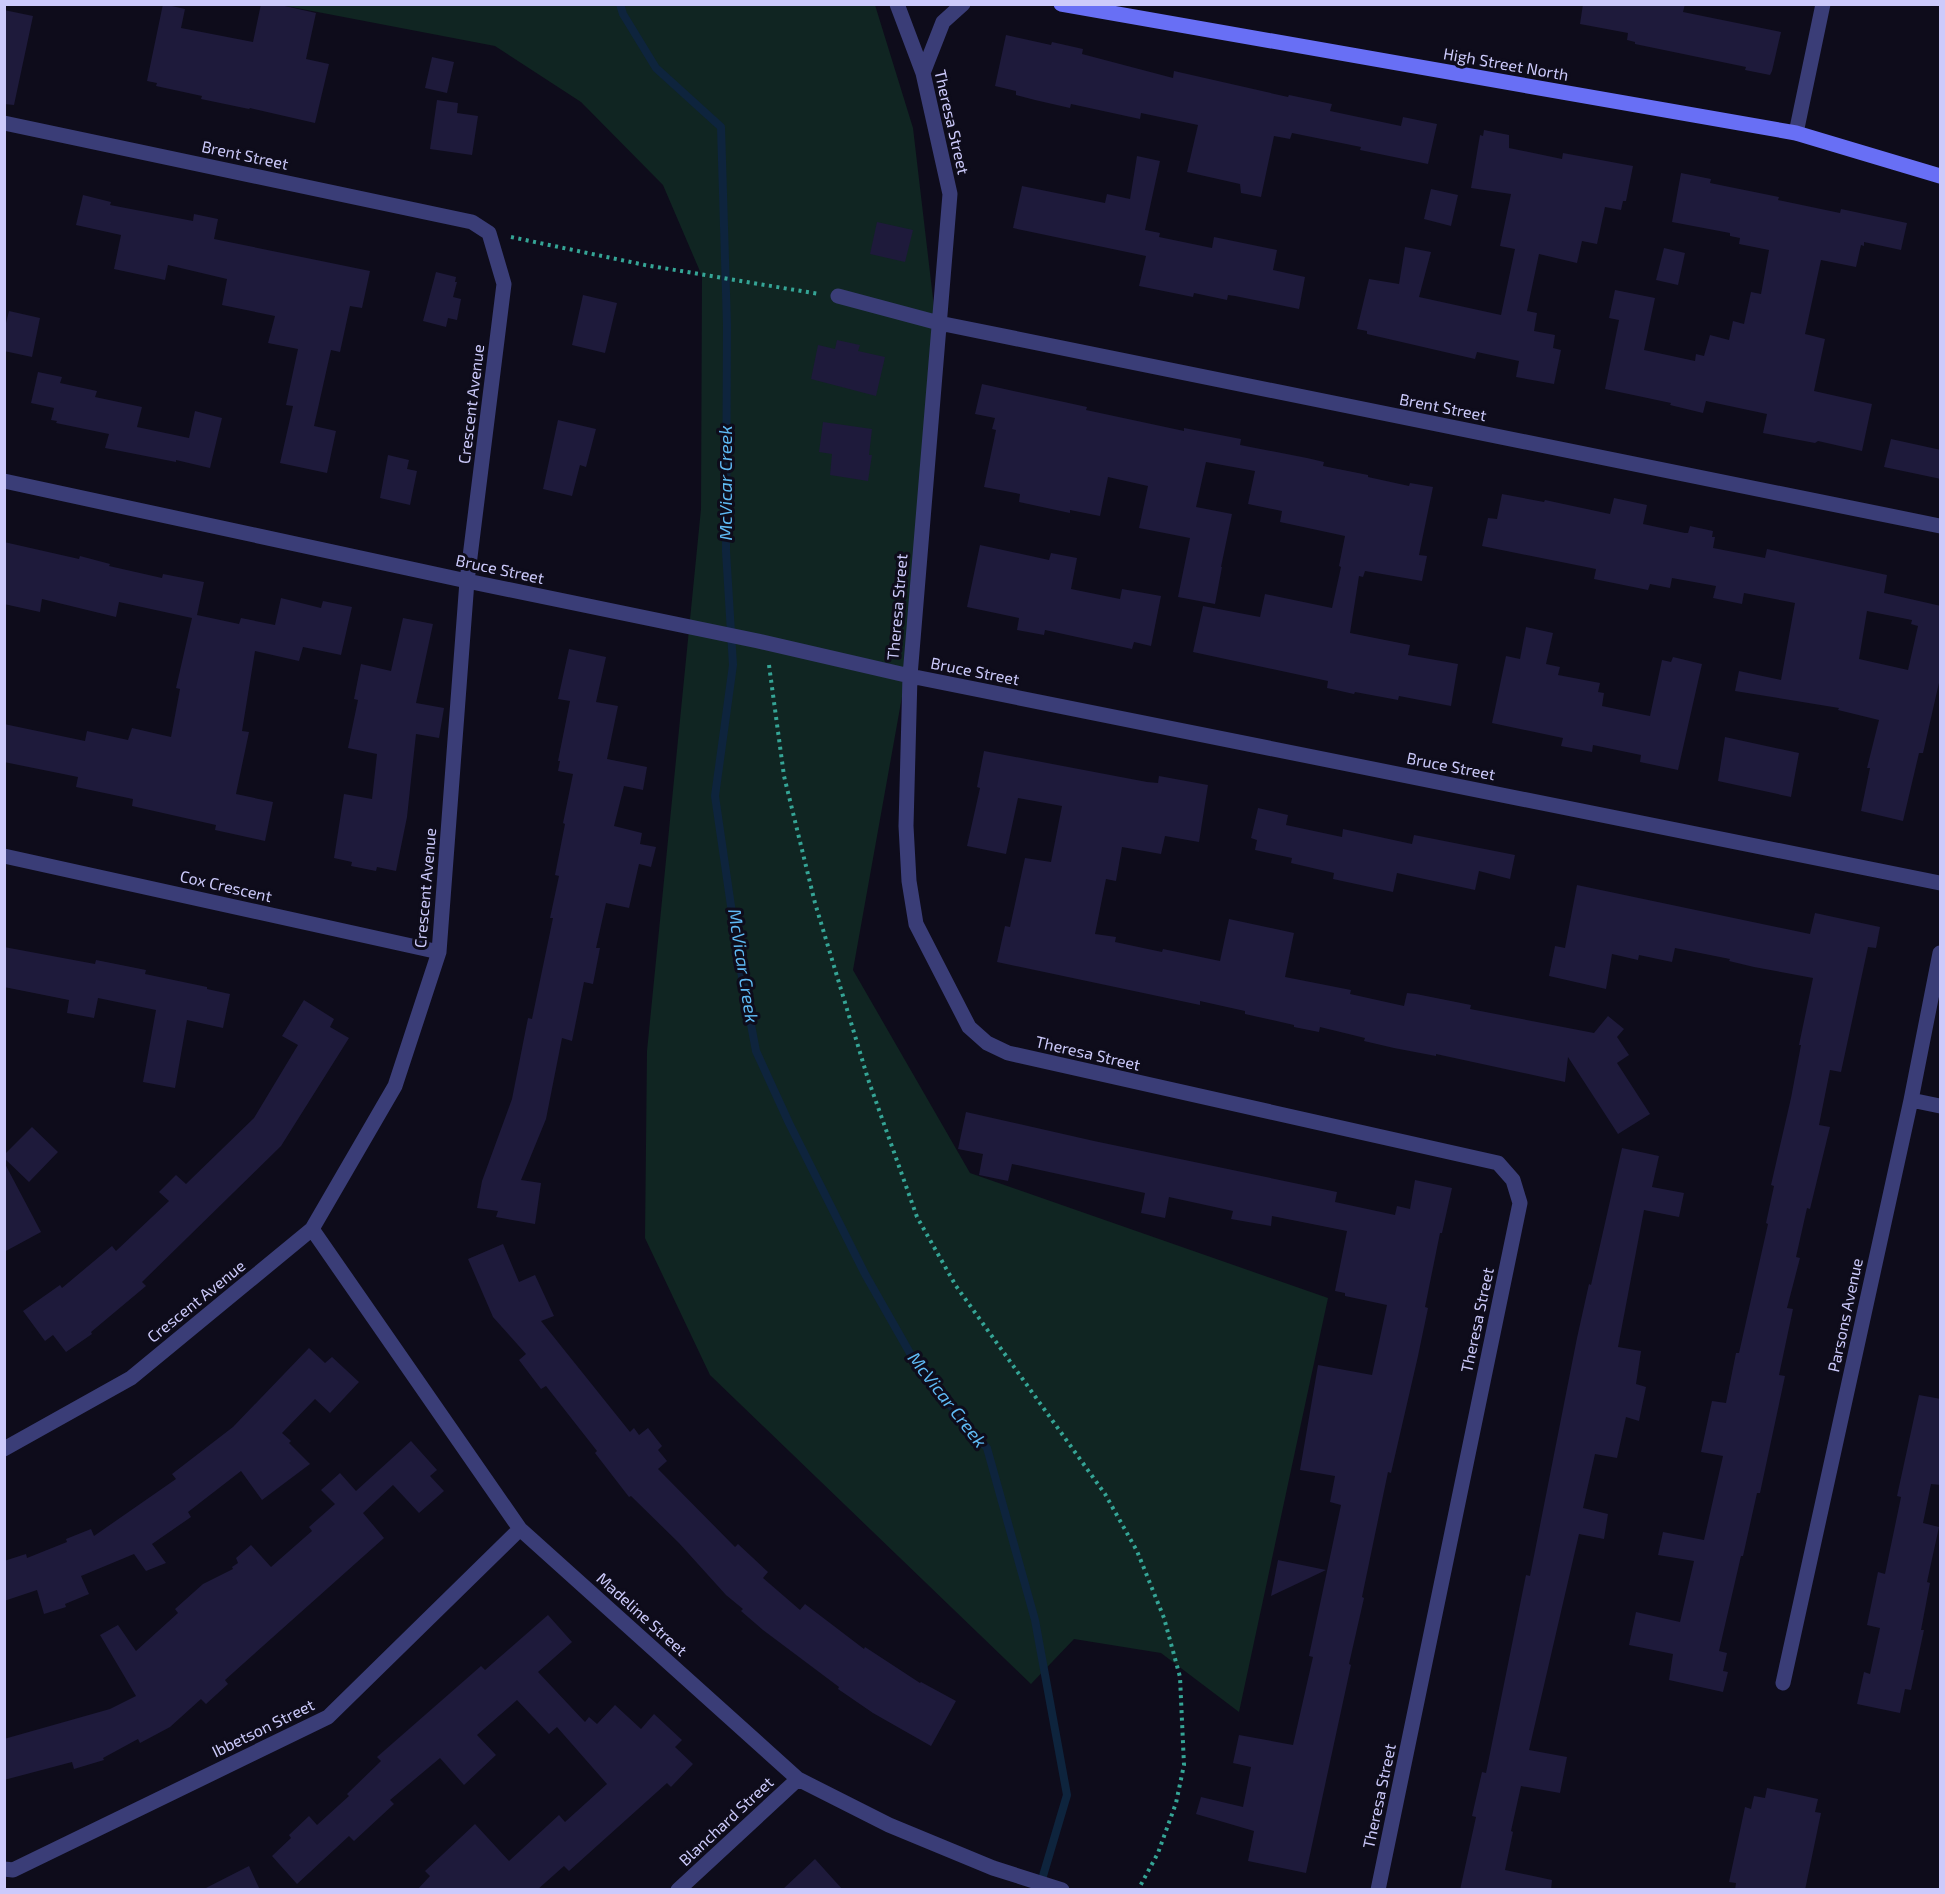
<svg xmlns="http://www.w3.org/2000/svg" width="1945" height="1894" viewBox="0 0 1945 1894" font-family="'Exo 2',sans-serif">
	<style>
		.green { fill: #102522 }
		.lines { fill: none; stroke-linecap: round; stroke-linejoin: round }
		.stream { stroke: #0e243d; stroke-width: 8 }
		.building { fill: #1e1a3b; fill-rule: evenodd }
		.path { stroke: #35a596; stroke-width: 4; stroke-dasharray: 3 4.5; stroke-linecap: butt }
		.street { stroke: #3a3d77; stroke-width: 15 }
		.secondary { stroke: #686ff5; stroke-width: 15 }
		.labels { text-anchor: middle; stroke-width: 6; stroke-linejoin: round; paint-order: stroke }
		.street-label { font-size: 16px; fill: #cccafb; stroke: #0e0c1b }
		.water-label { font-size: 18px; font-style: italic; fill: #5fbaf4; stroke: #0e0c1b }
	</style>
	<rect width="100%" height="100%" fill="#0e0c1b"/>
	<!-- green -->
	<path class="green" d="M 281,5 L 875,5 L 913,128 L 936,324 L 905,680 L 853,970 L 970,1173 L 1328,1298 L 1239,1712 L 1161,1653 L 1074,1639 L 1031,1684 L 710,1375 L 645,1238 L 647,1051 L 701,509 L 702,276 L 663,185 L 581,102 L 495,46 Z"/>
	<g class="lines">
		<!-- stream -->
		<path class="stream" d="M 620,4 L 623,14 L 656,68 L 721,127 L 727,325 L 726,551 L 733,665 L 715,796 L 739,961 L 756,1051 L 789,1123 L 865,1274 L 919,1369 L 987,1448 L 1035,1620 L 1067,1795 L 1040,1886"/>
	</g>
	<!-- building -->
	<path class="building" d="M 163,4 L 185,9 L 181,28 L 253,42 L 261,4 L 276,4 L 316,13 L 306,59 L 329,64 L 315,123 L 250,108 L 249,109 L 201,99 L 202,96 L 156,86 L 157,83 L 147,81 Z
		M 1583,4 L 1685,4 L 1683,12 L 1781,32 L 1772,71 L 1770,75 L 1745,70 L 1746,67 L 1635,44 L 1635,42 L 1627,40 L 1628,33 L 1580,24 Z
		M 4,10 L 33,16 L 14,105 L 4,104 Z
		M 1006,35 L 1051,45 L 1052,42 L 1083,49 L 1082,54 L 1173,78 L 1174,71 L 1288,97 L 1289,95 L 1332,104 L 1330,111 L 1401,126 L 1403,117 L 1437,124 L 1428,164 L 1360,150 L 1361,147 L 1292,133 L 1290,139 L 1274,136 L 1261,197 L 1241,193 L 1240,184 L 1187,172 L 1198,125 L 1141,113 L 1140,119 L 1071,104 L 1070,108 L 1035,100 L 1016,95 L 1016,91 L 995,86 Z
		M 432,57 L 454,62 L 447,93 L 425,88 Z
		M 437,100 L 458,103 L 457,113 L 478,116 L 472,155 L 430,149 Z
		M 1484,130 L 1509,135 L 1509,148 L 1562,159 L 1563,153 L 1633,166 L 1626,201 L 1623,201 L 1621,210 L 1605,207 L 1597,244 L 1582,241 L 1577,263 L 1539,254 L 1527,311 L 1537,313 L 1534,331 L 1555,335 L 1553,348 L 1561,350 L 1554,384 L 1516,377 L 1519,361 L 1477,352 L 1475,359 L 1367,334 L 1367,331 L 1357,329 L 1369,279 L 1399,284 L 1405,247 L 1431,252 L 1419,297 L 1501,315 L 1515,249 L 1500,246 L 1511,194 L 1471,188 L 1480,135 L 1483,136 Z
		M 1137,156 L 1160,161 L 1145,230 L 1160,233 L 1159,237 L 1212,248 L 1214,237 L 1277,250 L 1273,270 L 1305,277 L 1299,309 L 1235,296 L 1228,295 L 1227,300 L 1194,293 L 1193,297 L 1139,286 L 1146,256 L 1013,228 L 1022,186 L 1105,203 L 1107,194 L 1130,199 Z
		M 1681,173 L 1711,179 L 1710,183 L 1779,197 L 1778,200 L 1840,213 L 1841,209 L 1907,223 L 1901,250 L 1864,242 L 1864,246 L 1861,245 L 1856,267 L 1821,260 L 1805,334 L 1825,339 L 1814,391 L 1872,404 L 1862,451 L 1818,441 L 1815,443 L 1763,433 L 1767,414 L 1706,401 L 1703,413 L 1670,405 L 1671,403 L 1605,389 L 1619,320 L 1609,318 L 1615,290 L 1655,298 L 1644,350 L 1695,361 L 1696,354 L 1704,356 L 1710,335 L 1729,340 L 1733,321 L 1744,324 L 1751,292 L 1761,294 L 1769,250 L 1739,244 L 1740,238 L 1730,236 L 1730,233 L 1672,222 Z
		M 1431,189 L 1458,195 L 1451,226 L 1424,219 Z
		M 83,195 L 111,202 L 110,205 L 193,221 L 194,214 L 218,219 L 214,239 L 370,271 L 362,308 L 350,306 L 340,352 L 331,350 L 314,426 L 336,431 L 327,473 L 280,463 L 293,406 L 286,405 L 298,349 L 268,343 L 275,316 L 222,305 L 227,279 L 168,265 L 165,280 L 114,269 L 121,235 L 76,225 Z
		M 877,222 L 913,230 L 905,262 L 870,254 Z
		M 1664,248 L 1685,253 L 1678,285 L 1656,280 Z
		M 436,272 L 456,277 L 455,282 L 457,282 L 453,297 L 461,299 L 457,320 L 448,318 L 446,327 L 423,321 Z
		M 583,295 L 617,303 L 605,353 L 572,345 Z
		M 9,311 L 40,318 L 32,357 L 4,351 L 4,331 Z
		M 837,340 L 860,345 L 858,351 L 885,357 L 876,396 L 811,379 L 818,345 L 835,349 Z
		M 38,372 L 62,377 L 60,383 L 97,391 L 95,397 L 142,407 L 137,427 L 189,438 L 195,411 L 222,418 L 210,468 L 176,460 L 176,462 L 105,448 L 109,434 L 56,423 L 57,421 L 51,420 L 54,408 L 31,403 Z
		M 982,384 L 1087,407 L 1086,410 L 1184,431 L 1184,428 L 1241,439 L 1240,445 L 1307,458 L 1324,462 L 1323,466 L 1368,475 L 1368,477 L 1409,486 L 1410,483 L 1433,487 L 1419,555 L 1427,556 L 1422,581 L 1365,571 L 1363,577 L 1359,576 L 1350,633 L 1410,645 L 1408,655 L 1458,664 L 1451,706 L 1399,696 L 1398,700 L 1355,692 L 1354,694 L 1327,688 L 1328,681 L 1193,652 L 1203,606 L 1260,617 L 1265,594 L 1332,608 L 1341,567 L 1339,566 L 1345,536 L 1280,522 L 1282,511 L 1248,504 L 1255,471 L 1206,462 L 1196,507 L 1232,514 L 1221,567 L 1222,567 L 1215,604 L 1178,597 L 1190,538 L 1139,528 L 1148,486 L 1108,477 L 1100,516 L 1070,510 L 1070,513 L 1019,502 L 1020,494 L 984,487 L 996,430 L 992,429 L 995,418 L 975,414 Z
		M 558,420 L 596,429 L 586,467 L 580,465 L 572,496 L 543,489 Z
		M 823,422 L 872,429 L 869,455 L 872,455 L 868,481 L 830,475 L 832,454 L 819,452 Z
		M 1891,439 L 1941,450 L 1941,479 L 1884,467 Z
		M 388,455 L 409,460 L 407,469 L 417,471 L 410,505 L 380,498 Z
		M 1502,494 L 1544,502 L 1545,500 L 1610,514 L 1614,498 L 1647,505 L 1643,524 L 1685,533 L 1688,533 L 1690,526 L 1713,531 L 1712,537 L 1715,537 L 1713,548 L 1765,558 L 1767,549 L 1887,575 L 1884,593 L 1941,606 L 1941,674 L 1923,753 L 1919,753 L 1903,821 L 1861,811 L 1870,768 L 1867,768 L 1879,720 L 1838,710 L 1839,708 L 1735,691 L 1739,671 L 1781,680 L 1795,603 L 1744,593 L 1742,604 L 1713,598 L 1716,586 L 1672,578 L 1670,588 L 1650,584 L 1648,590 L 1594,579 L 1596,569 L 1482,546 L 1488,518 L 1497,519 ZM 1867,611 L 1912,620 L 1911,624 L 1918,626 L 1908,670 L 1859,659 Z
		M 4,542 L 79,559 L 80,556 L 110,564 L 109,566 L 162,578 L 163,574 L 204,582 L 197,615 L 239,624 L 241,618 L 275,625 L 281,598 L 321,608 L 323,601 L 352,607 L 341,655 L 303,647 L 299,661 L 255,651 L 242,731 L 249,732 L 236,794 L 273,802 L 265,841 L 215,830 L 216,825 L 132,806 L 133,799 L 76,787 L 78,777 L 4,762 L 4,724 L 85,741 L 87,731 L 128,740 L 132,728 L 171,737 L 180,689 L 176,688 L 192,618 L 119,602 L 116,617 L 42,599 L 40,612 L 4,604 Z
		M 980,545 L 1049,560 L 1051,553 L 1077,558 L 1071,589 L 1120,599 L 1122,589 L 1161,596 L 1151,646 L 1134,642 L 1132,649 L 1045,630 L 1044,635 L 1017,630 L 1019,618 L 967,607 Z
		M 403,618 L 433,624 L 416,703 L 444,708 L 439,738 L 416,734 L 407,817 L 396,871 L 377,867 L 376,871 L 351,866 L 352,862 L 334,858 L 344,794 L 372,799 L 377,754 L 348,748 L 358,700 L 354,699 L 361,664 L 391,671 Z
		M 1526,627 L 1553,633 L 1546,664 L 1560,667 L 1558,675 L 1600,683 L 1598,692 L 1604,693 L 1602,706 L 1650,716 L 1662,660 L 1671,662 L 1673,657 L 1702,664 L 1678,770 L 1640,762 L 1641,755 L 1593,745 L 1592,752 L 1561,746 L 1563,738 L 1492,723 L 1506,656 L 1520,659 Z
		M 569,649 L 606,657 L 596,702 L 618,706 L 607,759 L 647,767 L 643,790 L 624,786 L 614,826 L 642,833 L 640,844 L 656,847 L 651,867 L 639,864 L 629,908 L 606,903 L 596,948 L 600,948 L 593,984 L 584,982 L 572,1041 L 562,1038 L 546,1119 L 521,1180 L 541,1183 L 535,1224 L 496,1217 L 498,1211 L 477,1208 L 482,1181 L 512,1099 L 528,1018 L 532,1019 L 553,918 L 550,918 L 559,876 L 555,875 L 565,824 L 563,823 L 573,774 L 558,771 L 560,761 L 558,761 L 570,701 L 558,699 Z
		M 1725,737 L 1799,753 L 1791,797 L 1718,781 Z
		M 984,751 L 1147,782 L 1158,783 L 1159,776 L 1208,785 L 1199,842 L 1165,836 L 1161,854 L 1122,847 L 1116,881 L 1106,879 L 1095,934 L 1116,937 L 1115,942 L 1162,952 L 1163,949 L 1220,961 L 1229,919 L 1294,933 L 1285,977 L 1351,990 L 1350,994 L 1404,1006 L 1407,993 L 1416,994 L 1471,1005 L 1470,1009 L 1594,1033 L 1608,1016 L 1624,1029 L 1617,1037 L 1629,1055 L 1617,1063 L 1650,1114 L 1618,1134 L 1568,1057 L 1565,1082 L 1436,1054 L 1436,1056 L 1394,1048 L 1364,1041 L 1365,1038 L 1320,1027 L 1319,1032 L 1294,1027 L 1294,1025 L 1245,1014 L 1245,1011 L 1200,1001 L 1200,1005 L 997,962 L 1005,926 L 1010,927 L 1025,858 L 1051,862 L 1062,806 L 1018,798 L 1006,854 L 967,846 L 980,788 L 977,787 Z
		M 1258,808 L 1288,815 L 1286,825 L 1342,837 L 1343,829 L 1412,844 L 1414,835 L 1515,855 L 1510,879 L 1479,871 L 1475,890 L 1397,873 L 1393,892 L 1333,879 L 1334,873 L 1291,863 L 1292,858 L 1255,850 L 1257,840 L 1251,838 Z
		M 1577,885 L 1810,934 L 1815,913 L 1880,927 L 1876,948 L 1868,947 L 1841,1072 L 1830,1070 L 1819,1125 L 1830,1127 L 1810,1209 L 1807,1208 L 1796,1257 L 1800,1258 L 1787,1308 L 1793,1309 L 1779,1375 L 1785,1376 L 1760,1493 L 1757,1493 L 1743,1556 L 1741,1556 L 1719,1651 L 1727,1653 L 1723,1671 L 1728,1672 L 1723,1692 L 1669,1680 L 1673,1654 L 1629,1645 L 1636,1612 L 1680,1622 L 1694,1561 L 1658,1555 L 1663,1532 L 1704,1540 L 1723,1456 L 1701,1452 L 1712,1401 L 1726,1403 L 1736,1353 L 1739,1353 L 1768,1224 L 1766,1223 L 1774,1186 L 1771,1185 L 1791,1098 L 1801,1045 L 1799,1045 L 1813,978 L 1754,967 L 1729,961 L 1730,959 L 1675,948 L 1672,962 L 1639,955 L 1638,960 L 1612,954 L 1606,989 L 1549,976 L 1555,946 L 1565,948 Z
		M 4,947 L 95,964 L 96,960 L 146,970 L 145,974 L 207,987 L 207,989 L 230,994 L 223,1028 L 187,1020 L 175,1088 L 143,1082 L 156,1010 L 98,998 L 94,1018 L 67,1013 L 69,1000 L 4,987 Z
		M 304,1000 L 334,1019 L 330,1027 L 349,1038 L 281,1146 L 142,1282 L 146,1286 L 91,1332 L 92,1334 L 66,1352 L 53,1335 L 45,1341 L 23,1311 L 60,1285 L 62,1288 L 112,1246 L 116,1251 L 169,1201 L 159,1192 L 176,1175 L 186,1184 L 254,1118 L 298,1045 L 282,1036 Z
		M 966,1112 L 1094,1141 L 1337,1192 L 1335,1202 L 1395,1215 L 1397,1206 L 1410,1209 L 1415,1180 L 1452,1188 L 1442,1233 L 1440,1233 L 1425,1307 L 1428,1308 L 1418,1356 L 1391,1473 L 1388,1472 L 1373,1544 L 1362,1597 L 1364,1598 L 1349,1664 L 1351,1665 L 1306,1873 L 1248,1861 L 1254,1831 L 1196,1814 L 1201,1797 L 1243,1807 L 1251,1767 L 1233,1763 L 1239,1735 L 1293,1745 L 1313,1657 L 1309,1656 L 1341,1505 L 1330,1502 L 1335,1476 L 1300,1470 L 1318,1365 L 1372,1375 L 1387,1305 L 1345,1296 L 1345,1293 L 1335,1291 L 1347,1231 L 1272,1216 L 1271,1226 L 1231,1219 L 1233,1211 L 1169,1197 L 1165,1218 L 1141,1213 L 1145,1193 L 1012,1164 L 1008,1181 L 979,1175 L 983,1154 L 958,1149 Z
		M 32,1127 L 58,1152 L 29,1182 L 4,1158 L 4,1155 Z
		M 1622,1148 L 1659,1156 L 1652,1187 L 1684,1193 L 1679,1217 L 1644,1210 L 1618,1347 L 1641,1351 L 1636,1384 L 1646,1387 L 1639,1421 L 1626,1417 L 1617,1458 L 1595,1454 L 1583,1508 L 1608,1514 L 1604,1539 L 1579,1534 L 1529,1750 L 1567,1757 L 1560,1793 L 1521,1786 L 1511,1831 L 1513,1832 L 1505,1870 L 1552,1880 L 1551,1890 L 1460,1890 L 1476,1817 L 1472,1816 L 1482,1772 L 1486,1773 L 1526,1575 L 1530,1576 L 1577,1338 L 1589,1284 L 1591,1285 Z
		M 4,1162 L 41,1232 L 4,1252 Z
		M 503,1244 L 519,1282 L 535,1275 L 554,1316 L 541,1321 L 630,1432 L 634,1428 L 639,1435 L 648,1428 L 662,1446 L 658,1450 L 667,1461 L 658,1469 L 735,1547 L 738,1544 L 768,1572 L 763,1578 L 800,1610 L 805,1604 L 864,1649 L 865,1647 L 920,1683 L 921,1682 L 956,1701 L 931,1746 L 873,1713 L 838,1689 L 839,1687 L 763,1630 L 741,1611 L 743,1609 L 726,1595 L 679,1543 L 631,1496 L 629,1497 L 595,1453 L 597,1451 L 546,1386 L 541,1389 L 519,1360 L 526,1354 L 493,1317 L 468,1259 Z
		M 309,1348 L 325,1363 L 332,1357 L 359,1382 L 330,1413 L 315,1399 L 282,1433 L 291,1441 L 289,1443 L 310,1464 L 262,1500 L 241,1471 L 188,1512 L 191,1517 L 152,1544 L 166,1563 L 146,1571 L 134,1554 L 81,1576 L 89,1594 L 65,1604 L 66,1607 L 44,1614 L 37,1590 L 4,1601 L 4,1561 L 26,1554 L 27,1558 L 67,1542 L 66,1539 L 91,1529 L 94,1536 L 176,1479 L 172,1474 L 233,1427 Z
		M 1919,1395 L 1941,1399 L 1941,1485 L 1931,1484 L 1923,1523 L 1939,1527 L 1927,1582 L 1930,1583 L 1921,1630 L 1924,1630 L 1911,1690 L 1905,1689 L 1900,1713 L 1857,1704 L 1864,1672 L 1870,1674 L 1880,1628 L 1867,1625 L 1878,1572 L 1885,1574 L 1901,1497 L 1897,1496 Z
		M 411,1441 L 437,1470 L 430,1476 L 444,1491 L 419,1513 L 393,1485 L 363,1513 L 384,1538 L 225,1680 L 228,1684 L 206,1704 L 201,1699 L 170,1727 L 140,1743 L 138,1739 L 103,1758 L 104,1760 L 74,1769 L 72,1762 L 4,1780 L 4,1739 L 110,1709 L 136,1696 L 100,1635 L 118,1625 L 136,1651 L 178,1613 L 175,1609 L 203,1584 L 233,1569 L 232,1567 L 238,1563 L 236,1558 L 251,1545 L 271,1567 L 312,1531 L 309,1527 L 335,1504 L 321,1490 L 340,1473 L 356,1491 Z
		M 1278,1560 L 1326,1570 L 1271,1596 Z
		M 548,1615 L 572,1642 L 538,1672 L 585,1722 L 589,1717 L 597,1724 L 615,1705 L 641,1729 L 654,1714 L 682,1740 L 675,1747 L 693,1764 L 671,1787 L 667,1783 L 569,1871 L 564,1866 L 537,1890 L 417,1890 L 430,1876 L 425,1871 L 475,1824 L 509,1861 L 559,1815 L 565,1822 L 607,1784 L 557,1727 L 549,1734 L 517,1700 L 477,1735 L 496,1755 L 464,1785 L 440,1758 L 390,1800 L 394,1804 L 354,1841 L 349,1836 L 297,1884 L 272,1856 L 291,1838 L 289,1835 L 309,1816 L 317,1825 L 349,1796 L 347,1794 L 381,1761 L 377,1757 L 481,1666 L 485,1670 Z
		M 1767,1788 L 1818,1799 L 1815,1812 L 1821,1813 L 1805,1890 L 1735,1890 L 1736,1883 L 1729,1882 L 1745,1807 L 1751,1809 L 1754,1796 L 1765,1798 Z
		M 815,1859 L 843,1890 L 782,1890 Z
		M 249,1866 L 260,1890 L 202,1890 Z"/>
	<g class="lines">
		<!-- path -->
		<path class="path" d="M 511,237 L 645,265 L 819,294
			M 769,665 L 784,776 L 815,903 L 868,1079 L 917,1217 L 956,1286 L 1105,1494 L 1137,1551 L 1164,1618 L 1180,1677 L 1184,1765 L 1176,1803 L 1158,1853 L 1138,1890"/>
		<!-- street -->
		<path class="street" d="M 897,4 L 923,73 L 950,194 L 910,676 L 906,826 L 909,881 L 916,924 L 969,1027 L 987,1043 L 1008,1053 L 1498,1163 L 1513,1180 L 1520,1203 L 1378,1890
			M 923,73 L 943,22 L 963,4
			M 4,123 L 472,222 L 489,233 L 504,284 L 467,581 L 439,952 L 395,1086 L 312,1229 L 131,1378 L 4,1449
			M 1796,133 L 1823,4
			M 838,296 L 939,323 L 1940,526
			M 4,481 L 467,581 L 758,641 L 910,676 L 1940,883
			M 4,856 L 439,952
			M 1911,1100 L 1940,1106
			M 312,1229 L 520,1529 L 798,1779 L 889,1825 L 993,1868 L 1062,1890
			M 1783,1683 L 1911,1100 L 1940,953
			M 4,1869 L 13,1870 L 328,1717 L 520,1529
			M 678,1890 L 798,1779"/>
		<!-- secondary -->
		<path class="secondary" d="M 1061,4 L 1796,133 L 1940,176"/>
	</g>
	<g class="labels">
		<!-- street labels -->
		<g class="street-label">
			<text transform="translate(1506 64) rotate(10)" y="6">High Street North</text>
			<text transform="translate(952 122) rotate(77)" y="6">Theresa Street</text>
			<text transform="translate(245 155) rotate(12)" y="6">Brent Street</text>
			<text transform="translate(471 404) rotate(-83)" y="6">Crescent Avenue</text>
			<text transform="translate(1443 407) rotate(11)" y="6">Brent Street</text>
			<text transform="translate(500 569) rotate(12)" y="6">Bruce Street</text>
			<text transform="translate(897 607) rotate(-85)" y="6">Theresa Street</text>
			<text transform="translate(975 671) rotate(11)" y="6">Bruce Street</text>
			<text transform="translate(1451 766) rotate(11)" y="6">Bruce Street</text>
			<text transform="translate(226 886) rotate(13)" y="6">Cox Crescent</text>
			<text transform="translate(425 888) rotate(-85)" y="6">Crescent Avenue</text>
			<text transform="translate(1088 1053) rotate(13)" y="6">Theresa Street</text>
			<text transform="translate(196 1301) rotate(-39)" y="6">Crescent Avenue</text>
			<text transform="translate(1845 1315) rotate(-78)" y="6">Parsons Avenue</text>
			<text transform="translate(1477 1320) rotate(-78)" y="6">Theresa Street</text>
			<text transform="translate(642 1614) rotate(42)" y="6">Madeline Street</text>
			<text transform="translate(263 1728) rotate(-26)" y="6">Ibbetson Street</text>
			<text transform="translate(1379 1796) rotate(-78)" y="6">Theresa Street</text>
			<text transform="translate(726 1821) rotate(-43)" y="6">Blanchard Street</text>
		</g>
		<!-- water labels -->
		<g class="water-label">
			<text transform="translate(726 483) rotate(-90)" y="6">McVicar Creek</text>
			<text transform="translate(743 966) rotate(81)" y="6">McVicar Creek</text>
			<text transform="translate(947 1400) rotate(52)" y="6">McVicar Creek</text>
		</g>
	</g>
	<!-- border -->
	<rect width="1945" height="1894" fill="none" stroke="#cccafb" stroke-width="12"/>
</svg>
